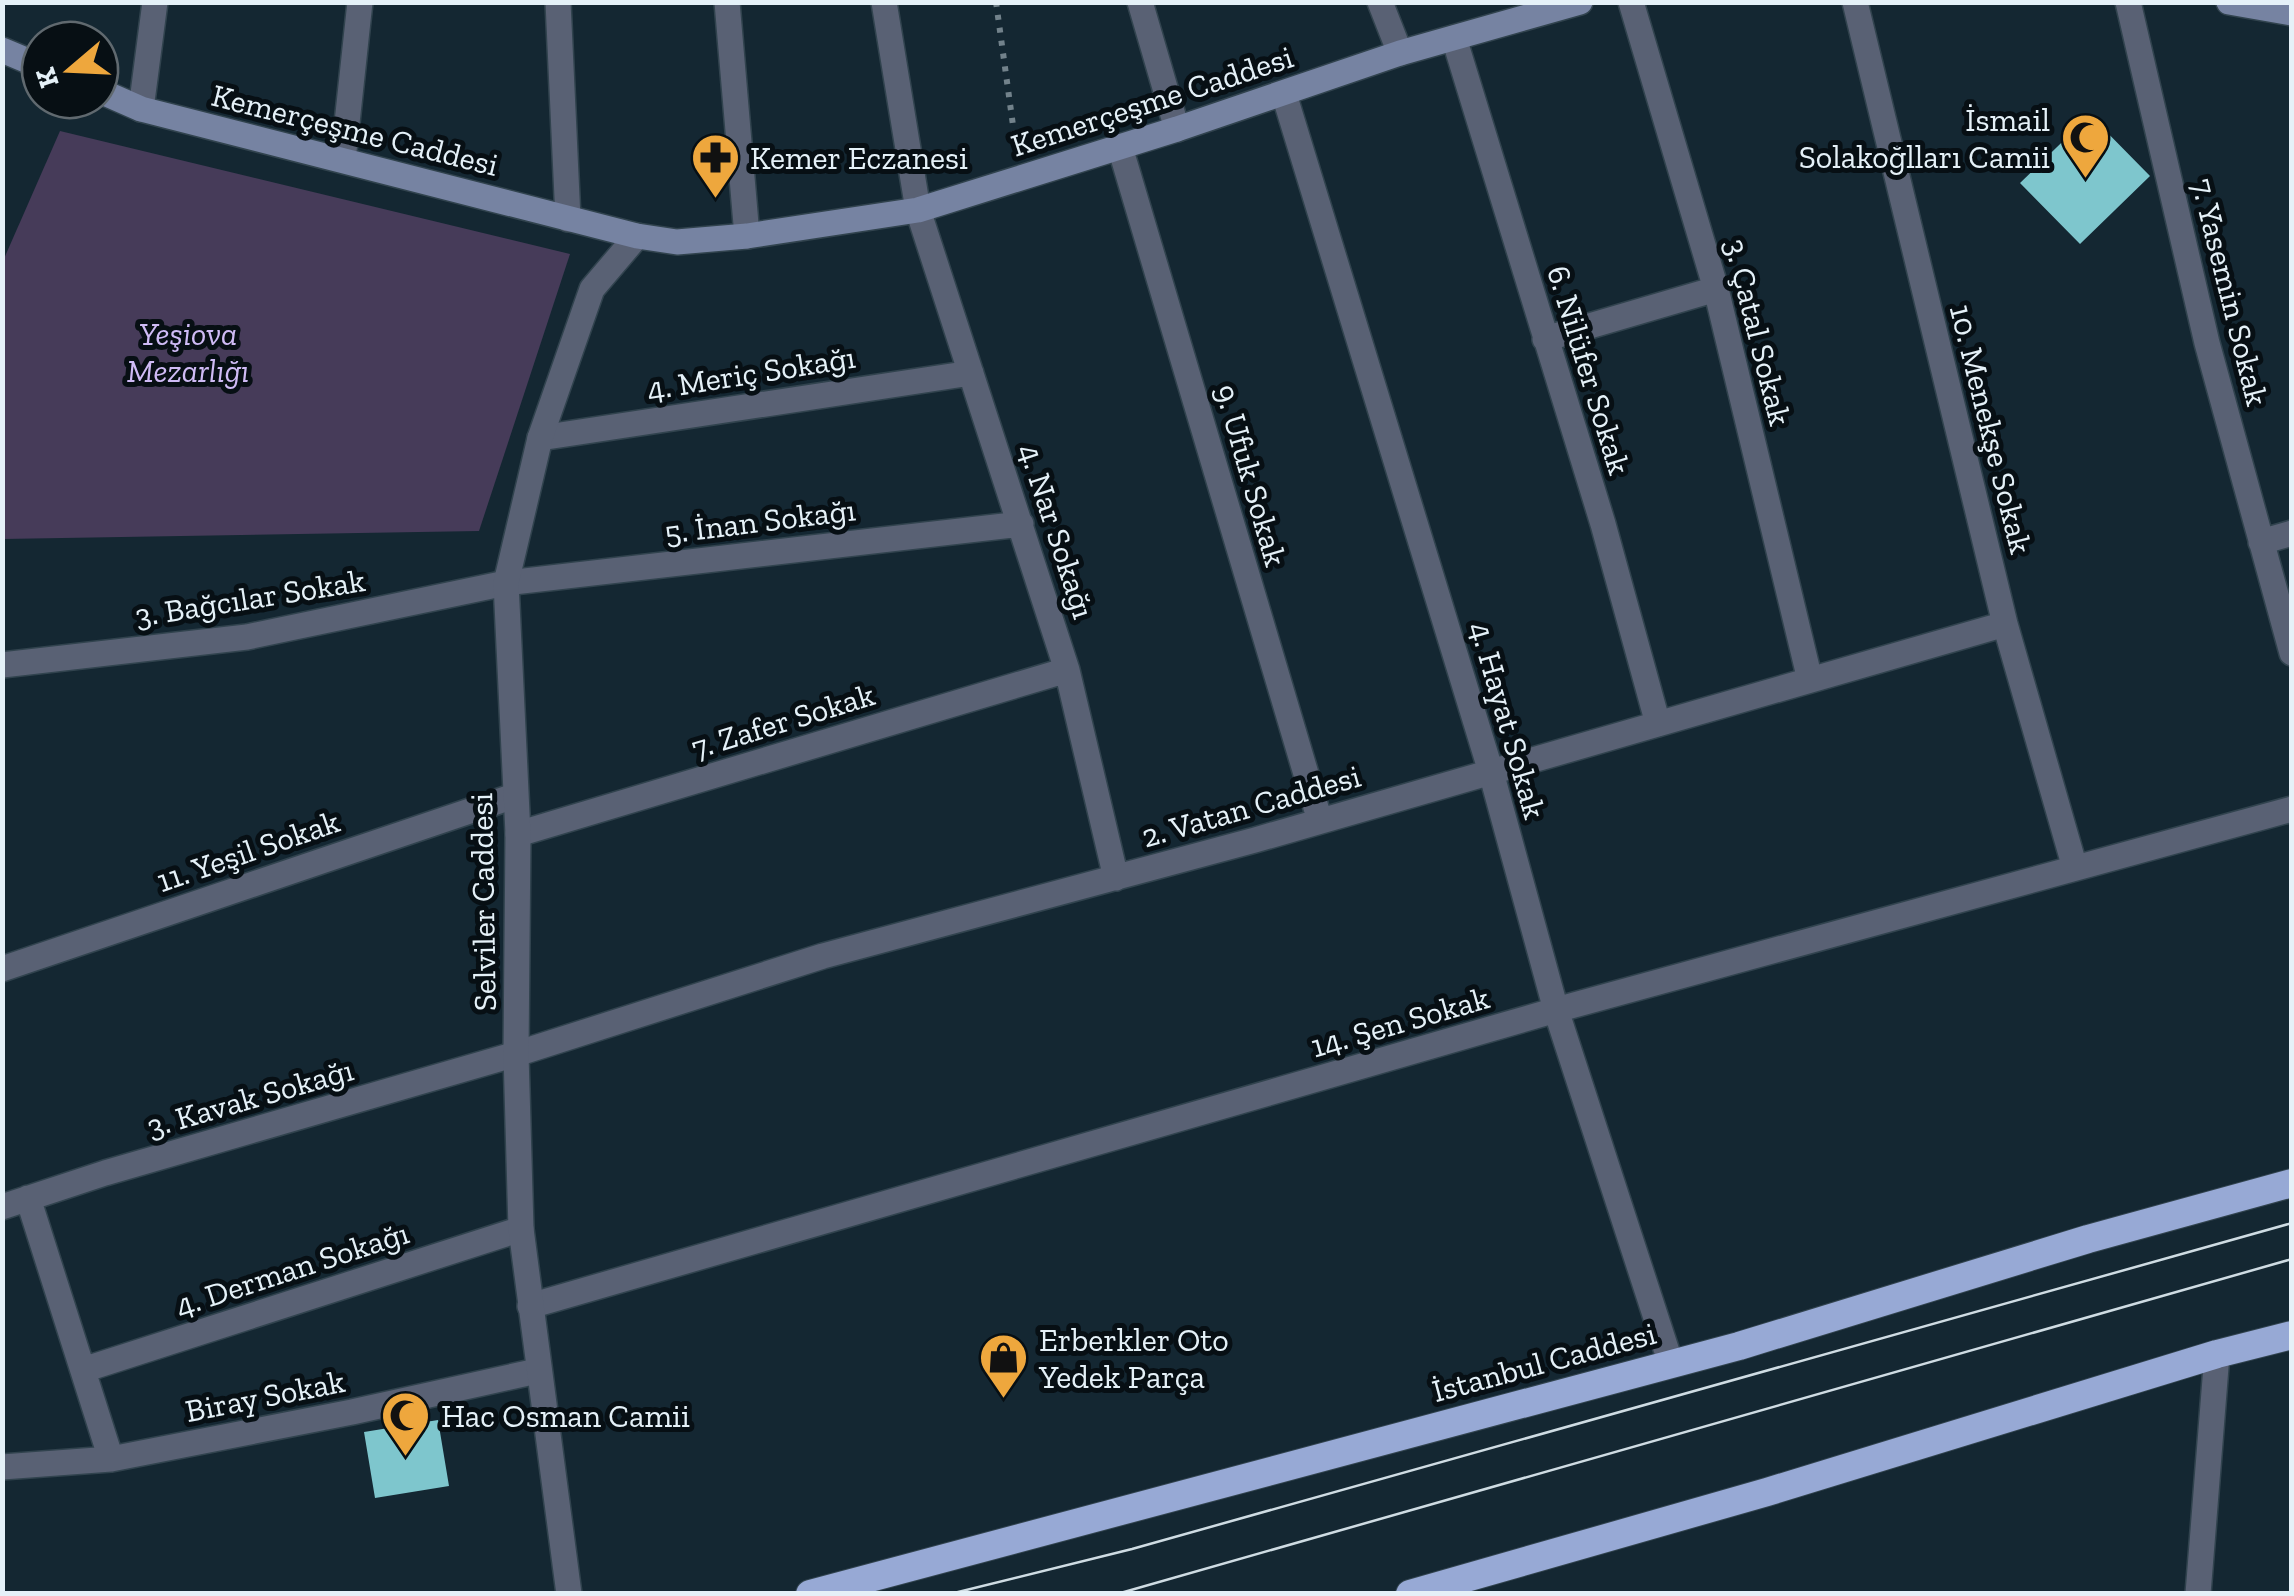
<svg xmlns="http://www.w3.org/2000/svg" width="2294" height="1596" viewBox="0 0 2294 1596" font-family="'Zilla Slab',serif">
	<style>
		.green { fill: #463b59 }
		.building { fill: #7ec6cd }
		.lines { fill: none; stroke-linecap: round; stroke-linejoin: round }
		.minor-casing { stroke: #31434e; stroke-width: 28 }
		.tertiary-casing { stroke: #31434e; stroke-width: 28 }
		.secondary-casing { stroke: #31434e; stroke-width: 28 }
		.trunk-casing { stroke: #31434e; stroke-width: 30 }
		.path { stroke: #72828b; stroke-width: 6; stroke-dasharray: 5 8; stroke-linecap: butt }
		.minor { stroke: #596174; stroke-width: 25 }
		.tertiary { stroke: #596174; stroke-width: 25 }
		.secondary { stroke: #7683a2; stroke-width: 25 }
		.trunk { stroke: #97a9d5; stroke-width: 28 }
		.tram { stroke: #cfdce3; stroke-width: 2.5 }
		.labels { text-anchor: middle; stroke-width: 10; stroke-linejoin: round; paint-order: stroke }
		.street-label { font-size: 32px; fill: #e5f1f8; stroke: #070f14 }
		.poi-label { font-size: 32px; fill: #e5f1f8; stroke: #070f14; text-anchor: start }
		.park-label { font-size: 32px; font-style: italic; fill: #cfbbf5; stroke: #070f14 }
	</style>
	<rect width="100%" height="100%" fill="#142732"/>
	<!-- green -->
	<path class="green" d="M 60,131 L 570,254 L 479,531 L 3,539 L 3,261 Z"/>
	<!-- building -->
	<path class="building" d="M 2090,115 L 2150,176 L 2080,244 L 2020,183 Z
		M 438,1420 L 449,1486 L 375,1498 L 364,1432 Z"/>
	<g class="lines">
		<defs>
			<path id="minor" d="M 558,2 L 568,219
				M 727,2 L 747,236
				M 884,2 L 918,210 L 1067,670 L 1116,878
				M 1140,2 L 1177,129
				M 1380,2 L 1400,53
				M 1631,2 L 1716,289 L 1810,680
				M 1855,2 L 2005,624 L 2075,868
				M 2128,2 L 2207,343 L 2292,653
				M 1454,38 L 1603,524 L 1658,724
				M 1284,94 L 1491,772 L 1556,1010 L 1671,1364
				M 141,109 L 155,2
				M 1120,147 L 1320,821
				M 343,160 L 360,2
				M 1545,339 L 1716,289
				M 540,438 L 971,373
				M 2261,542 L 2292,533
				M 2,665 L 247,637 L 506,583 L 1021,524
				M 518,834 L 1067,670
				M 2,969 L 514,796
				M 28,1198 L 111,1459
				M 2,1207 L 105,1173 L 516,1054 L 823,956 L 1255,840 L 2005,624
				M 530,1306 L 1556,1010 L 2292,809
				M 83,1370 L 521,1229
				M 2,1467 L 111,1459 L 352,1412 L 537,1371
				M 2198,1594 L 2217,1354"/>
			<path id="tertiary" d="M 569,1594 L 521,1229 L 516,1054 L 518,834 L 506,583 L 540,438 L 592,289 L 637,236"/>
			<path id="secondary" d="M 2229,2 L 2292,13
				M 2,50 L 40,66
				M 100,91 L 141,109 L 637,236 L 677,242 L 747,236 L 918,210 L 1177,129 L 1400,53 L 1580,2"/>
			<path id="trunk" d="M 810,1594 L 1739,1346 L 2088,1239 L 2292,1183
				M 1410,1594 L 1767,1492 L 2217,1354 L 2292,1335"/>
		</defs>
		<!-- minor casing -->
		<use href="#minor" class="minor-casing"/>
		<!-- tertiary casing -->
		<use href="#tertiary" class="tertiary-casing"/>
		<!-- secondary casing -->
		<use href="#secondary" class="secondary-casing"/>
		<!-- trunk casing -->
		<use href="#trunk" class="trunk-casing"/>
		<!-- path -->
		<path class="path" d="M 996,2 L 1016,147"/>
		<!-- minor -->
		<use href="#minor" class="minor"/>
		<!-- tertiary -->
		<use href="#tertiary" class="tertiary"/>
		<!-- secondary -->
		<use href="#secondary" class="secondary"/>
		<!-- trunk -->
		<use href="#trunk" class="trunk"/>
		<!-- tram -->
		<path class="tram" d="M 950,1594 L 1132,1549 L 2292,1223
			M 1117,1594 L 2292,1259"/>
	</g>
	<!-- icons -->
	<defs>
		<symbol id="mosque-pin" viewBox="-11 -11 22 30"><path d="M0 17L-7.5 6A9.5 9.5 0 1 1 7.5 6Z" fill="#eea73d" stroke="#070f14"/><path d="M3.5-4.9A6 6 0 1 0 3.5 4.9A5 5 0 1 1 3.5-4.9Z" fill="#111"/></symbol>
		<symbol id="pharmacy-pin" viewBox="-11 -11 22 30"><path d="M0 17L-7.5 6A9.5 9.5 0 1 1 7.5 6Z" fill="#eea73d" stroke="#070f14"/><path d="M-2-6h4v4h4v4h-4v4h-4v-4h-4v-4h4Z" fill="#111"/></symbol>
		<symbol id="shop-pin" viewBox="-11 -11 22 30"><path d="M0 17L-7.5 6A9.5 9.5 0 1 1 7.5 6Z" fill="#eea73d" stroke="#070f14"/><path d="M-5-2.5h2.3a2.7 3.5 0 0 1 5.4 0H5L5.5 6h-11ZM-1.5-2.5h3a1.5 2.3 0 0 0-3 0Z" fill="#111"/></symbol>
	</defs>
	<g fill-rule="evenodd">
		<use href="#mosque-pin" x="2058" y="110" width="55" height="75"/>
		<use href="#pharmacy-pin" x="688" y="130" width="55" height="75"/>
		<use href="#shop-pin" x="976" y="1330" width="55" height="75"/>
		<use href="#mosque-pin" x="378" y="1388" width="55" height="75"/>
	</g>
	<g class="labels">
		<!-- street labels -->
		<g class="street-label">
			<text transform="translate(1152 101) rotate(-18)" y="11">Kemerçeşme Caddesi</text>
			<text transform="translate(355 130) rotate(14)" y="11">Kemerçeşme Caddesi</text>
			<text transform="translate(2230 292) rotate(76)" y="11">7. Yasemin Sokak</text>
			<text transform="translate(1758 332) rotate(76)" y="11">3. Çatal Sokak</text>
			<text transform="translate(1589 370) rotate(73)" y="11">6. Nilüfer Sokak</text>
			<text transform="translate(751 373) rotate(-9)" y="11">4. Meriç Sokağı</text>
			<text transform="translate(1991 429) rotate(76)" y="11">10. Menekşe Sokak</text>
			<text transform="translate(1251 475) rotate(74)" y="11">9. Ufuk Sokak</text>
			<text transform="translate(760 521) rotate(-7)" y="11">5. İnan Sokağı</text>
			<text transform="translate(1057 531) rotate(72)" y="11">4. Nar Sokağı</text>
			<text transform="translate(250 598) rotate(-9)" y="11">3. Bağcılar Sokak</text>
			<text transform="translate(1508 720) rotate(74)" y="11">4. Hayat Sokak</text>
			<text transform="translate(783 721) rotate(-17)" y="11">7. Zafer Sokak</text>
			<text transform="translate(1251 806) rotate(-16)" y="11">2. Vatan Caddesi</text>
			<text transform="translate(248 851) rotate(-19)" y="11">11. Yeşil Sokak</text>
			<text transform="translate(483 902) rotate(-91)" y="11">Selviler Caddesi</text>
			<text transform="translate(1400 1022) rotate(-16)" y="11">14. Şen Sokak</text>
			<text transform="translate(250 1098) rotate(-16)" y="11">3. Kavak Sokağı</text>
			<text transform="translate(292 1269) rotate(-18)" y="11">4. Derman Sokağı</text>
			<text transform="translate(1544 1362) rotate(-15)" y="11">İstanbul Caddesi</text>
			<text transform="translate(265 1396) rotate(-11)" y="11">Biray Sokak</text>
		</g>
		<!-- poi labels -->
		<g class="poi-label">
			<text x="2050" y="131" text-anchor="end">İsmail<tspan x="2050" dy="37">Solakoğlları Camii</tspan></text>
			<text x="750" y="169">Kemer Eczanesi</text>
			<text x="1039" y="1351">Erberkler Oto<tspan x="1039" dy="37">Yedek Parça</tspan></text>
			<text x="441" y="1427">Hac Osman Camii</text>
		</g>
		<!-- park labels -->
		<g class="park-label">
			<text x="188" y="345">Yeşiova<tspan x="188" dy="37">Mezarlığı</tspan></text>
		</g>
	</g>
	<!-- border -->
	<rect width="2294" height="1596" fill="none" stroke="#e5f1f8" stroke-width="10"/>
	<!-- north arrow -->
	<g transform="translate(70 70) rotate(251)"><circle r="48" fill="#070f14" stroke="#60696f" stroke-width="2.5"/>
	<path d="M0-8L18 38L0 25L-18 38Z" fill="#eea73d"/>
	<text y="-15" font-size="28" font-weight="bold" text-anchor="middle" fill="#e5f1f8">K</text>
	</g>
</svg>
